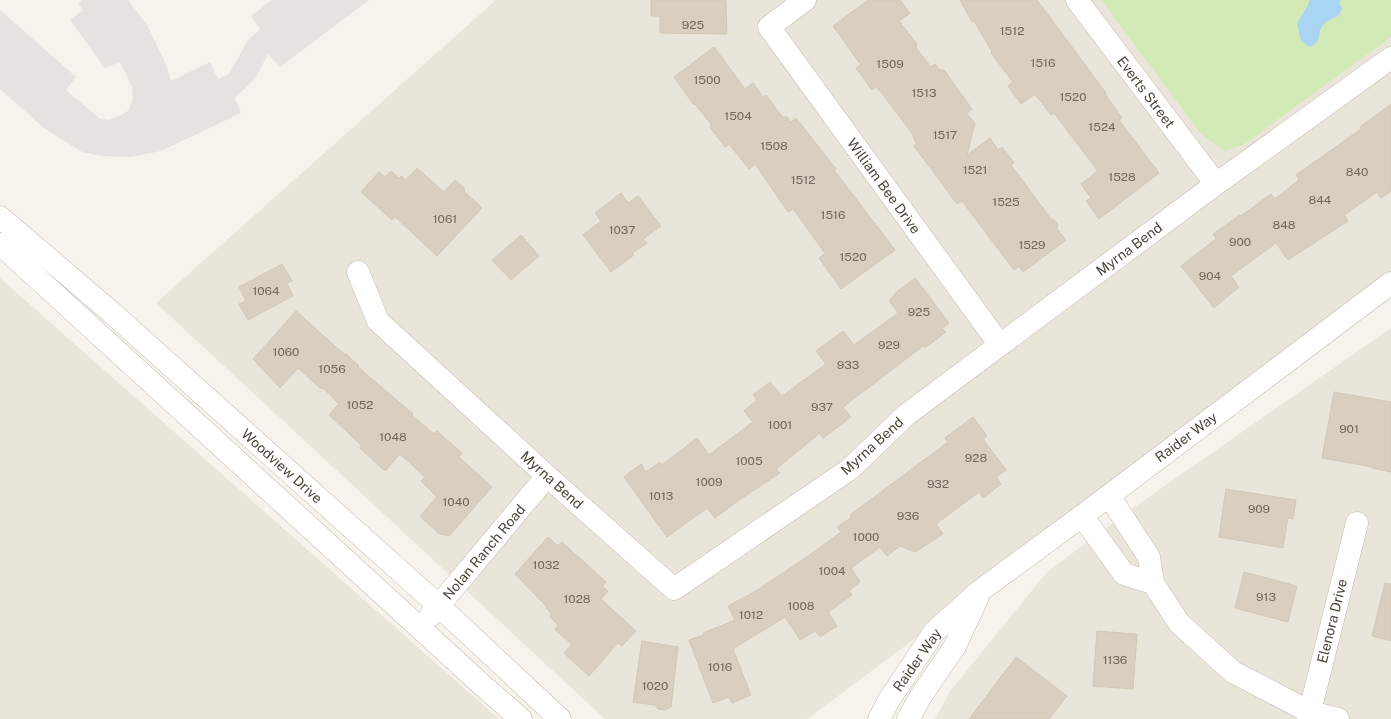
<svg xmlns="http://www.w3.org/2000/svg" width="1391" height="719" viewBox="0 0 1391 719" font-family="'Public Sans',sans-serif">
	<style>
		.residential { fill: #eae5da }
		.green { fill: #d2eab5 }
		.parking { fill: #e5e3e0 }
		.water { fill: #a9d4f2 }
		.building { fill: #d8cfc1; stroke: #d3c7b4 }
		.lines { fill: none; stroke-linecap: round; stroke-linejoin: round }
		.minor-casing { stroke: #c2bbae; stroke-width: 23 }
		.minor { stroke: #fff; stroke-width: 22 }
		.labels { text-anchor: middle; stroke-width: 3; stroke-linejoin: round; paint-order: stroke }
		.number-label { font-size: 12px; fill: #6e675b }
		.street-label { font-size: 14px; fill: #4b4439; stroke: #fff }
	</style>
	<rect width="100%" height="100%" fill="#f6f3ec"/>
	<!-- residential -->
	<path class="residential" d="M 496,0 L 1391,0 L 1391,273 L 893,655 L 807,719 L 605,719 L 156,303 Z
		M 0,278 L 499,719 L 0,719 Z
		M 1391,328 L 1391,719 L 935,719 L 951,690 L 1047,572 L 1136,506 Z"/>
	<!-- green -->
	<path class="green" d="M 1101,0 L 1391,0 L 1391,37 L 1243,145 L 1225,151 L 1201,134 Z"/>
	<!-- parking -->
	<path class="parking" d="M 82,0 L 128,0 L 147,25 L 166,64 L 171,81 L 210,62 L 218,79 L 229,74 L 248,40 L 260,29 L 251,16 L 272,0 L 369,0 L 280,67 L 268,54 L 255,79 L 235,98 L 241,113 L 161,151 L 131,157 L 101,156 L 82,152 L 44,128 L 0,89 L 0,10 L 76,77 L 66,90 L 100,119 L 109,120 L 123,114 L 129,110 L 133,99 L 132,87 L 120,62 L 105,68 L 70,20 L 83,10 L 78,3 Z"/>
	<!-- water -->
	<path class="water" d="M 1310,0 L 1341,0 L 1339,2 L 1342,9 L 1339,15 C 1335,18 1328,20 1325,23 C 1315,32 1325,39 1310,47 C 1297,41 1301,36 1297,25 C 1300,16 1307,9 1310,0 Z"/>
	<!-- building -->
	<path class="building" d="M 651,0 L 726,0 L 727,34 L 660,33 L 660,16 L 651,16 Z
		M 868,0 L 900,0 L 910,13 L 899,21 L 917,44 L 916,48 L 931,67 L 935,64 L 940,70 L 944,70 L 972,109 L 966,113 L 975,123 L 967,155 L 990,138 L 998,150 L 1002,147 L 1014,163 L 1011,165 L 1051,219 L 1054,220 L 1058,225 L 1057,229 L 1066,240 L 1023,272 L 1019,266 L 1014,270 L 962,201 L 957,204 L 914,146 L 917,144 L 913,137 L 914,136 L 881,92 L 876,87 L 872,90 L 856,68 L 861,65 L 833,26 Z
		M 960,0 L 1037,0 L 1106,93 L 1105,94 L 1122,118 L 1119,120 L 1159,173 L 1099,219 L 1086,201 L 1091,198 L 1081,184 L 1098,171 L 1054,113 L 1051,115 L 1035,94 L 1021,104 L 1008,86 L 1013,82 L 991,53 L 992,52 L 974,21 L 972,22 Z
		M 714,47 L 745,89 L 753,83 L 763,97 L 766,95 L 783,118 L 786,116 L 791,122 L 796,118 L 836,169 L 834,170 L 895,250 L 841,289 L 819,258 L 825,253 L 793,209 L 788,212 L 755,164 L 749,169 L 729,144 L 725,147 L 710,127 L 711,124 L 695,104 L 694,105 L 674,77 Z
		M 1391,104 L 1391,191 L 1381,198 L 1377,192 L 1344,215 L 1348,221 L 1288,260 L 1276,243 L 1231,276 L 1239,287 L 1214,308 L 1181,266 L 1216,239 L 1213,234 L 1240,215 L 1241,216 L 1271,194 L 1275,199 L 1299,180 L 1296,175 L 1361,129 L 1360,127 Z
		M 417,168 L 444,192 L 455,180 L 464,188 L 465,192 L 482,208 L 437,256 L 395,217 L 392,220 L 361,192 L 379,172 L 385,177 L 391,171 L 399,178 L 401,176 L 406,180 Z
		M 621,193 L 628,203 L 638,196 L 661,226 L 643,239 L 647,243 L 632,253 L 634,255 L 611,272 L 583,235 L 601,221 L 595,213 Z
		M 521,235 L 539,256 L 511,280 L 492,260 Z
		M 282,264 L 292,281 L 287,283 L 293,296 L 248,320 L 239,304 L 246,301 L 239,287 Z
		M 915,278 L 949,323 L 942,328 L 946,332 L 925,348 L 923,346 L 843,407 L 851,417 L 823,438 L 820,433 L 776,469 L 780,473 L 739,500 L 715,518 L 707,508 L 667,537 L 624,477 L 641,464 L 646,472 L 660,462 L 662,465 L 697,438 L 709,455 L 753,422 L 744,411 L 757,400 L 753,395 L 770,382 L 782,396 L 826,364 L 816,351 L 843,331 L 854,345 L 898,313 L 889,300 L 894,296 L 895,293 Z
		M 296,311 L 345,355 L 346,354 L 359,366 L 358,367 L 413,414 L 412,415 L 434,434 L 437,431 L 455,447 L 462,453 L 459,457 L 492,487 L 449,536 L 438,533 L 420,516 L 437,497 L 421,481 L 425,477 L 400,454 L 385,471 L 360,448 L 362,446 L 329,415 L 339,404 L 323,388 L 320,388 L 298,368 L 280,388 L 253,359 Z
		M 1334,392 L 1391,402 L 1391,472 L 1372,468 L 1373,467 L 1322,458 Z
		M 973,417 L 987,436 L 983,439 L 1006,470 L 996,477 L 1001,484 L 983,498 L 979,492 L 936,524 L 943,534 L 915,552 L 900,546 L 887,556 L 880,547 L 851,568 L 860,582 L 849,591 L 852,595 L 828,612 L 837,626 L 820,637 L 815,631 L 800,640 L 785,617 L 733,649 L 751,695 L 732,703 L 729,697 L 713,703 L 689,640 L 704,635 L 703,633 L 735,620 L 728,606 L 756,591 L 804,559 L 841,532 L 837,527 L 852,517 L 850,515 L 948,442 L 945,438 Z
		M 1226,489 L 1296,500 L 1293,519 L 1288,518 L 1283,548 L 1219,537 Z
		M 548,537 L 558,546 L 562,542 L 606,582 L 602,586 L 608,591 L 601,599 L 636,631 L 622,646 L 618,643 L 589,676 L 564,653 L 572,644 L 555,630 L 558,625 L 550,617 L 551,613 L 546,608 L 547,607 L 515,574 Z
		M 1244,572 L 1297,586 L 1288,622 L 1235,608 Z
		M 1385,583 L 1391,584 L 1391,641 L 1372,636 Z
		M 1097,631 L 1137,634 L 1133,689 L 1093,686 Z
		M 642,641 L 678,647 L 671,707 L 665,710 L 658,709 L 655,705 L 633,702 Z
		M 1016,657 L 1067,696 L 1049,719 L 969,719 Z"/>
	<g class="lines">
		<defs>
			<path id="minor" d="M 805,0 L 769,27 L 1000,345
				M 1077,0 L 1216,184
				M 0,217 L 111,312 L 439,606 L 560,719
				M 0,244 L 481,684 L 521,719
				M 358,272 L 378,321 L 547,476 L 674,589 L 850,469 L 906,415 L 1216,184 L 1391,58
				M 1109,496 L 1149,557 L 1153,583 L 1179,623 L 1233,672 L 1310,712 L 1338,719
				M 1082,516 L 1124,574 L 1153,583
				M 430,616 L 547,476
				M 879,719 L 889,700 L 934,632 L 981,590 L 1082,516 L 1391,283
				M 908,719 L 921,696 L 955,646 L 977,599
				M 1308,719 L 1357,523"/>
		</defs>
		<!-- minor casing -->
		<use href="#minor" class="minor-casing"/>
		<!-- minor -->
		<use href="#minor" class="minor"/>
	</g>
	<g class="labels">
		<!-- number labels -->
		<g class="number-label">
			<text x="693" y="29">925</text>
			<text x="1012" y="35">1512</text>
			<text x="1043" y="67">1516</text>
			<text x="890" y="68">1509</text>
			<text x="707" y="84">1500</text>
			<text x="924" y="97">1513</text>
			<text x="1073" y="101">1520</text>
			<text x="738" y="120">1504</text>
			<text x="1102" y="131">1524</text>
			<text x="945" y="139">1517</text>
			<text x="774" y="150">1508</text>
			<text x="975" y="174">1521</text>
			<text x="1357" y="176">840</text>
			<text x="1122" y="181">1528</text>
			<text x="803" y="184">1512</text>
			<text x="1320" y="204">844</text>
			<text x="1006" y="206">1525</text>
			<text x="833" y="219">1516</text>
			<text x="445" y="223">1061</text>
			<text x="1284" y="229">848</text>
			<text x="622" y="234">1037</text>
			<text x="1240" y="246">900</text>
			<text x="1032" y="249">1529</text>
			<text x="853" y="261">1520</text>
			<text x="1210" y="280">904</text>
			<text x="266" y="295">1064</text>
			<text x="919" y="316">925</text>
			<text x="889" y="349">929</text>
			<text x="286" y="356">1060</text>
			<text x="848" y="369">933</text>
			<text x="332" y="373">1056</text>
			<text x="360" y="409">1052</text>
			<text x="822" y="411">937</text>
			<text x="780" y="429">1001</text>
			<text x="1349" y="433">901</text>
			<text x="393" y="441">1048</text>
			<text x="976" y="462">928</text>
			<text x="749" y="465">1005</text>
			<text x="709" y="486">1009</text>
			<text x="938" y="488">932</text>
			<text x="661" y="500">1013</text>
			<text x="456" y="506">1040</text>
			<text x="1259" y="513">909</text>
			<text x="908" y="520">936</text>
			<text x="866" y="541">1000</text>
			<text x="546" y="569">1032</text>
			<text x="832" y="575">1004</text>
			<text x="1266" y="601">913</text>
			<text x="577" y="603">1028</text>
			<text x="801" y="610">1008</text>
			<text x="751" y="619">1012</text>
			<text x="1115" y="664">1136</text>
			<text x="720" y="671">1016</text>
			<text x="655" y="690">1020</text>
		</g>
		<!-- street labels -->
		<g class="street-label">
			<text transform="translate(1146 92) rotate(53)" y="5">Everts Street</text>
			<text transform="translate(884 186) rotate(54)" y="5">William Bee Drive</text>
			<text transform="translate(1129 249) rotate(-37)" y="5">Myrna Bend</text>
			<text transform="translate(1186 437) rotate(-37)" y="5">Raider Way</text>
			<text transform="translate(872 446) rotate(-42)" y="5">Myrna Bend</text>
			<text transform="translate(282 466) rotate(42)" y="5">Woodview Drive</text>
			<text transform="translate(552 480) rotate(42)" y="5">Myrna Bend</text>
			<text transform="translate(484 552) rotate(-50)" y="5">Nolan Ranch Road</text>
			<text transform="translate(1332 621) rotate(-76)" y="5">Elenora Drive</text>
			<text transform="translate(917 660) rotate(-55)" y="5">Raider Way</text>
		</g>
	</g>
</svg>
